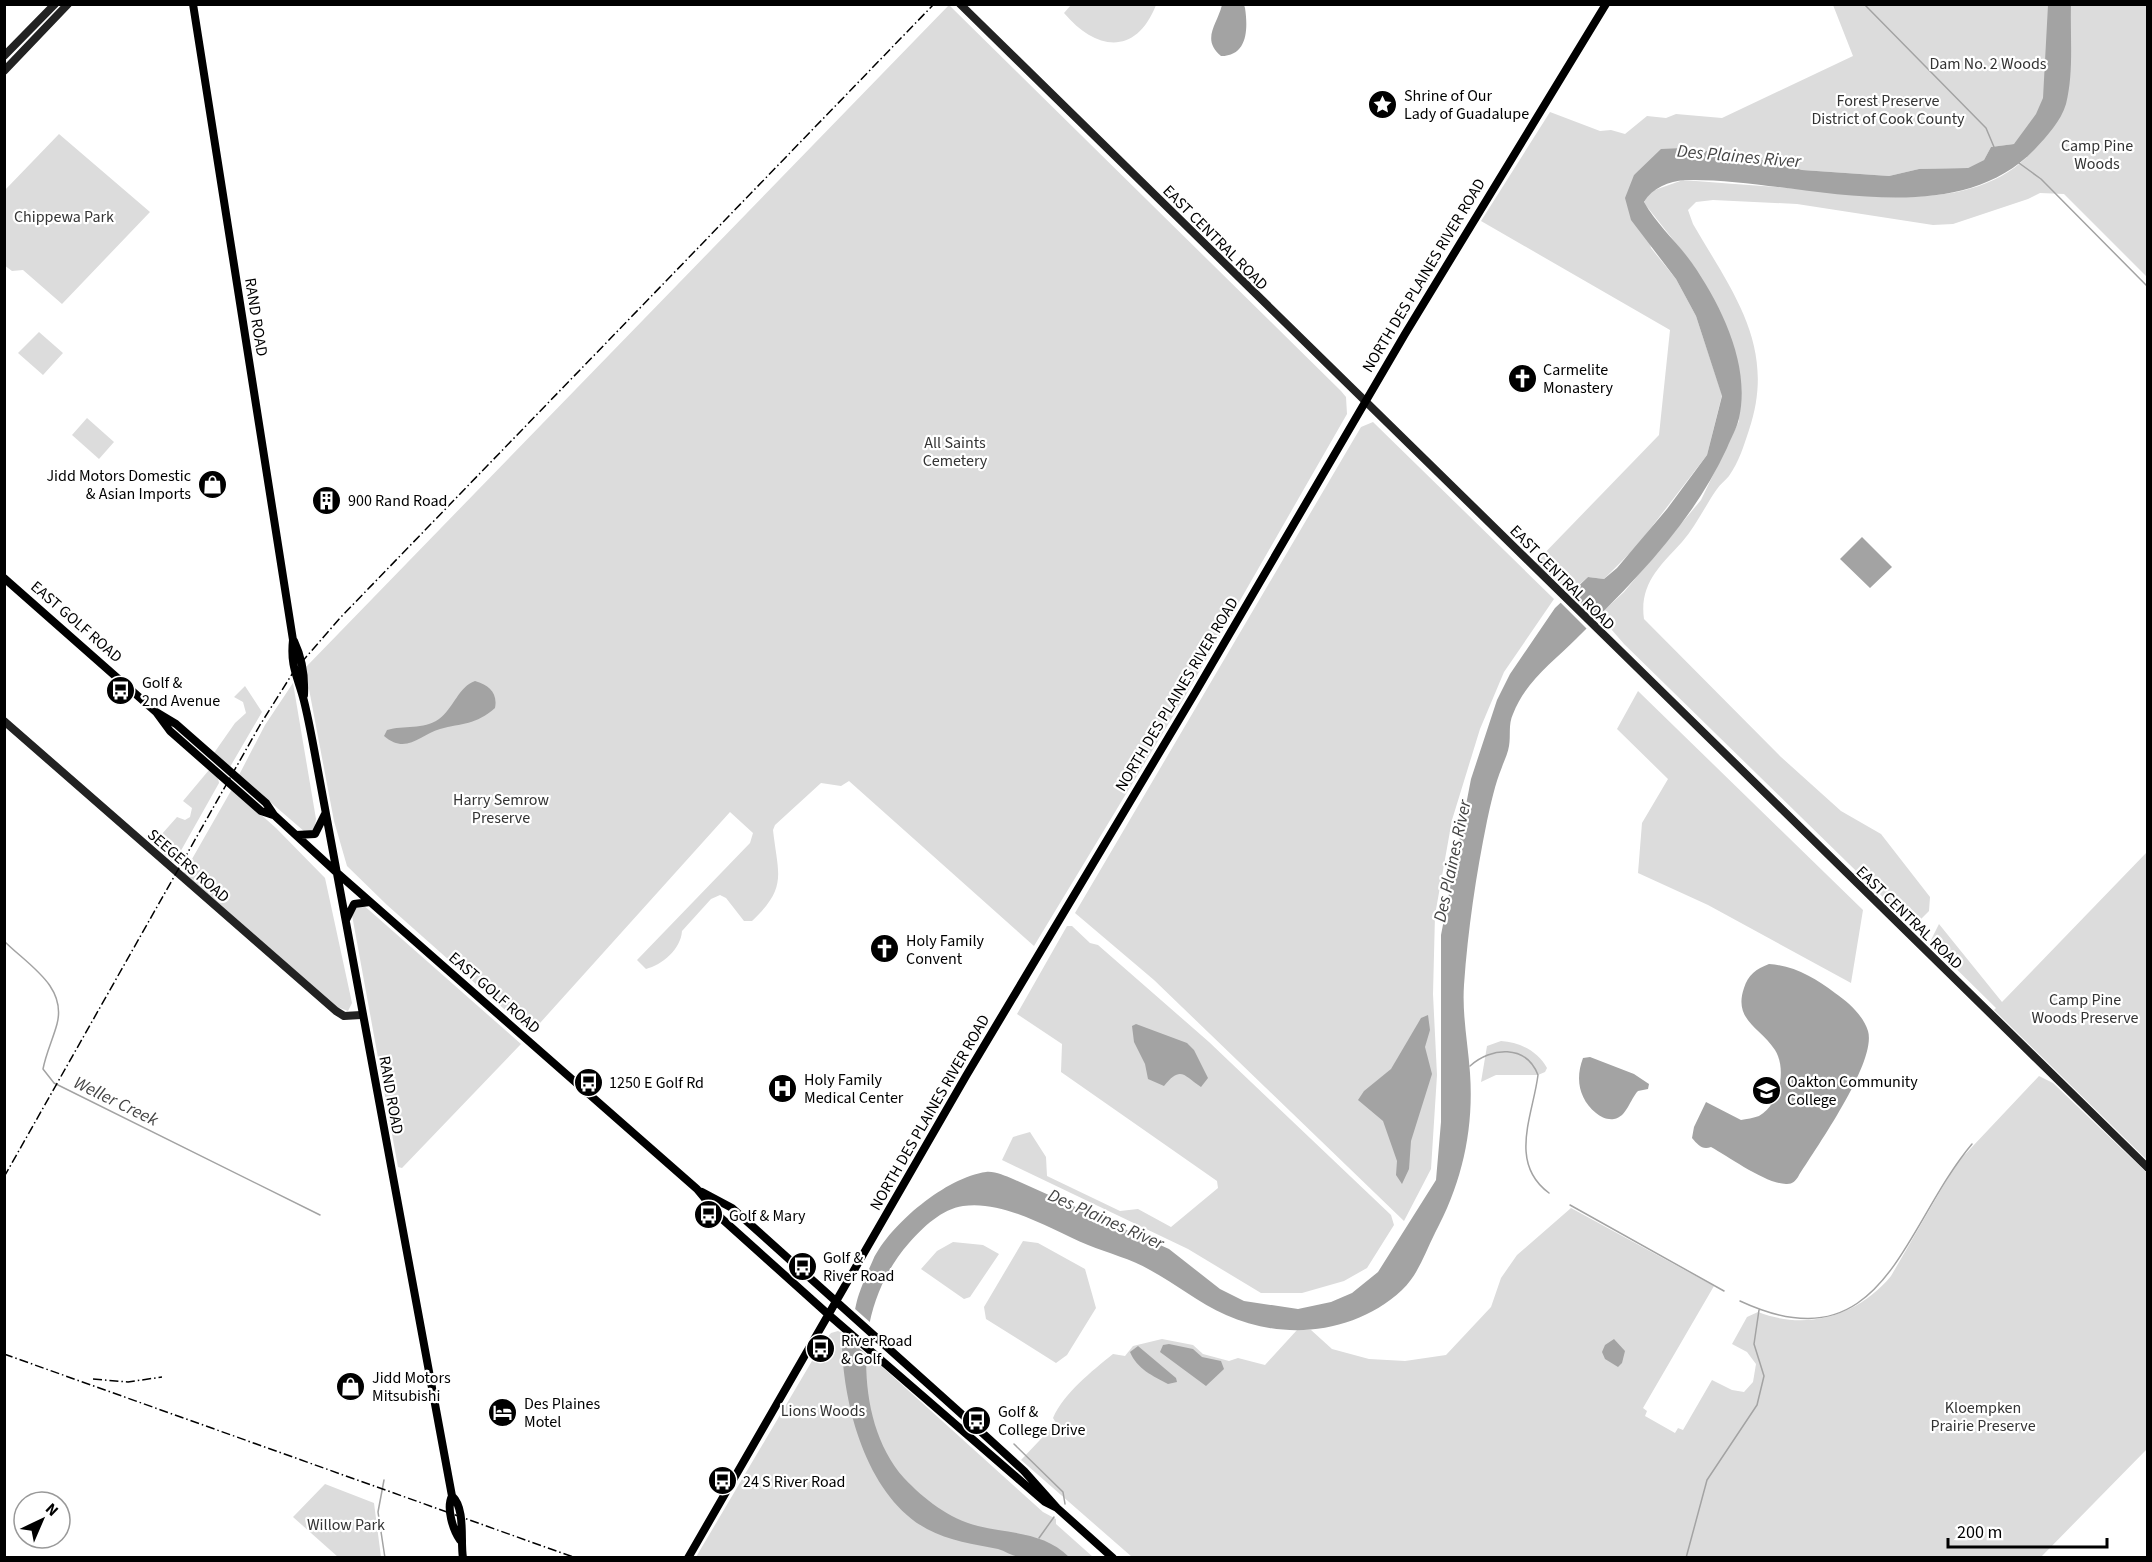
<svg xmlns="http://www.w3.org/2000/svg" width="2152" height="1562" viewBox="0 0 2152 1562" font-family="'Source Sans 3',sans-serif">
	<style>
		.green { fill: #dcdcdc }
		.water { fill: #a3a3a3 }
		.pier { fill: #fff }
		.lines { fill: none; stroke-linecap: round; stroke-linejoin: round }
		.stream { stroke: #a3a3a3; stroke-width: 1.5 }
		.secondary { stroke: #222; stroke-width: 8 }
		.primary { stroke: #000; stroke-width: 8 }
		.rail { stroke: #000; stroke-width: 1.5; stroke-dasharray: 9 3 1.5 3; stroke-linecap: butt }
		.labels { text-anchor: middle; stroke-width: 4.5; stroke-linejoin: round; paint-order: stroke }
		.park-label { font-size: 16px; fill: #333; stroke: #fff }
		.poi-label { font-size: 16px; fill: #000; stroke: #fff; text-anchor: start }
		.street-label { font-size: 16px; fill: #000; stroke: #fff }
		.water-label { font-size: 18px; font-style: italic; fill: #444; stroke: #fff }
	</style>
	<rect width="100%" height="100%" fill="#fff"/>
	<!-- green -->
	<path class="green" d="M 949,5 L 1341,391 L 1346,397 L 1347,414 L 1184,698 L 1034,946 L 849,781 L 841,786 L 821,783 L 775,825 L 773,830 C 778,875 788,887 752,921 L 744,921 L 726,898 L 720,895 L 711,899 L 682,931 C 681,949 662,965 646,969 L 637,960 L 750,843 L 753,833 L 730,812 L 531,1033 L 387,905 L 347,866 L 334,821 L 305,668 Z
		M 1071,5 L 1071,4 L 1156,5 C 1136,56 1096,51 1064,13 Z
		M 1833,5 L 2147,5 L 2147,277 L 2064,194 L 2040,193 L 2028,199 L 1953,224 L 1933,225 L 1797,204 L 1713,200 L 1696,202 L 1688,210 L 1693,224 C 1733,293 1777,347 1749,430 C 1744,445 1739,462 1729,476 C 1726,480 1720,484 1717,489 C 1705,506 1696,526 1682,542 C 1660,566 1639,584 1644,619 L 1781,757 L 1841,811 L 1881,834 L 1930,897 L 1929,911 L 1918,922 L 1910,921 L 1895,909 L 1624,644 L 1599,615 L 1624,592 L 1701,500 L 1739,421 L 1694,266 L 1644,203 L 1649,192 L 1683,180 C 1723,183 1763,186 1803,189 C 1873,196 1971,212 2027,157 L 2014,144 L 1991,147 L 1984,160 L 1968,168 L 1919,169 L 1889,176 L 1802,170 L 1779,163 L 1720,153 L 1634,175 L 1651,248 L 1676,279 L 1696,316 L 1722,395 L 1707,455 L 1637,546 L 1604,579 L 1588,577 L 1570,592 L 1535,563 L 1659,435 L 1670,330 L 1481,221 L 1550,112 L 1600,131 L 1611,130 L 1625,134 L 1647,116 L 1666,118 L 1676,114 L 1722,118 L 1853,56 Z
		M 59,134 L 150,212 L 62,304 L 23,270 L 12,271 L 4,265 L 5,190 Z
		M 39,332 L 63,353 L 43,375 L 18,353 Z
		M 87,418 L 114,442 L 99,459 L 72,435 Z
		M 1373,422 L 1554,599 L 1504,672 L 1480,729 L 1452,820 L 1435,915 L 1433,994 L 1437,1075 L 1431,1169 L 1404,1221 L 1154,980 L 1075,913 L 1361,427 Z
		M 293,683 L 316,819 L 314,831 L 305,832 L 239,775 L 265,725 Z
		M 245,686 L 262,712 L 230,767 L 214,753 L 235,723 L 246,713 L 243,702 L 234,697 Z
		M 1638,691 L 1863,910 L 1851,983 L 1708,905 L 1638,873 L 1642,823 L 1668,779 L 1617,729 Z
		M 209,770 L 218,778 L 219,783 L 174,863 L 153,844 L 177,817 L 185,820 L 190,817 L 192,808 L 183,801 Z
		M 232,789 L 276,828 L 325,878 L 352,1003 L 348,1011 L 337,1007 L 184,873 Z
		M 2147,852 L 2147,1160 L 1994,1010 L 1996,1008 L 1935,948 L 1931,940 L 1939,924 L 2002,1002 Z
		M 357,906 L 364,906 L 369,910 L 521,1044 L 402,1168 L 398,1167 L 352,915 Z
		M 1067,926 L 1072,926 L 1090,943 L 1098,945 L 1209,1042 L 1391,1215 L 1394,1225 L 1367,1268 L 1344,1281 L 1302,1293 L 1261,1293 L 1188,1249 L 1002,1160 L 1013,1137 L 1030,1132 L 1046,1157 L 1047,1176 L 1120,1211 L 1138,1209 L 1171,1227 L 1218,1188 L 1217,1181 L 1061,1072 L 1062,1044 L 1017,1014 Z
		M 1501,1041 C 1519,1042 1538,1051 1547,1068 L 1545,1072 L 1538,1075 L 1496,1075 L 1481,1082 L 1487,1046 Z
		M 2039,1076 L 2053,1083 L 2147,1173 L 2147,1449 L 2041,1557 L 1132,1557 L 1021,1460 L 1056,1423 L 1053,1418 C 1064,1393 1092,1371 1113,1354 L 1125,1356 L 1133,1346 L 1162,1339 L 1193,1345 L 1203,1354 L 1229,1361 L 1238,1358 L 1265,1365 L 1297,1330 L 1311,1330 L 1332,1349 L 1369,1359 L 1405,1361 L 1446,1355 L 1491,1307 L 1501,1278 L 1517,1255 L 1571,1208 L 1714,1286 L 1643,1408 L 1647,1411 L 1645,1416 L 1675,1433 L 1678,1428 L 1683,1430 L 1712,1380 L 1732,1390 L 1744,1392 L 1753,1382 L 1756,1364 L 1747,1352 L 1732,1344 L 1747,1317 L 1758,1312 C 1807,1331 1858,1316 1891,1276 L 1956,1164 Z
		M 1023,1241 L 1038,1243 L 1085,1269 L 1096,1308 L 1067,1355 L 1056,1363 L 986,1319 L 984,1307 Z
		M 953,1242 L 983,1245 L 999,1254 L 970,1297 L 964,1299 L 921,1269 L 937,1251 Z
		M 838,1331 L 848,1336 L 1043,1512 L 1056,1519 L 1056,1524 L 1093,1557 L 696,1557 L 822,1344 L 831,1333 Z
		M 325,1484 L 374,1503 L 381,1557 L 338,1557 L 293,1517 Z"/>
	<!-- water -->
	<path class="water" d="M 1222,5 L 1244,5 L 1245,8 C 1248,28 1248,56 1221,56 C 1201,39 1217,25 1222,5 Z
		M 2048,5 L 2071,5 C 2070,37 2074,72 2066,104 C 2061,121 2047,136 2035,149 C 1950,238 1792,177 1685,180 C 1669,181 1652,188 1644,202 C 1657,225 1677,242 1692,263 C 1721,305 1751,365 1739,418 C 1737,428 1731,438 1727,448 C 1692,524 1635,580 1577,638 C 1553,662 1525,682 1513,714 C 1508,725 1511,735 1509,746 C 1508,753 1504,761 1502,767 C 1495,784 1491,803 1487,821 C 1476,875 1468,929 1464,985 C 1462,1015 1468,1044 1470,1073 C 1474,1130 1462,1183 1435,1233 C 1425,1253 1418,1275 1402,1290 C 1355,1334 1283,1341 1226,1315 C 1199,1303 1176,1284 1150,1270 C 1131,1259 1108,1253 1088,1245 C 1051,1230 1005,1200 963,1206 C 942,1209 923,1227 909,1243 C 887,1268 873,1299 868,1332 C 862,1381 870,1440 904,1478 C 924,1499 949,1519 978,1526 C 1011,1534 1044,1532 1069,1557 C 1054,1557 1034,1561 1019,1557 C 1012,1556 1005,1551 998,1549 C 974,1544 949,1541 927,1529 C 868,1497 844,1409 842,1346 C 854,1332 853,1311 859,1294 C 863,1283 868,1271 873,1260 C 890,1224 947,1177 986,1172 C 995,1171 1005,1176 1013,1179 L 1169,1249 L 1220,1289 L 1244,1301 L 1298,1309 L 1331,1302 L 1352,1293 L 1378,1272 L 1436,1180 L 1441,1122 L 1441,935 L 1471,779 L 1497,700 L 1510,674 L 1555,608 L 1588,577 L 1604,579 L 1617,568 L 1667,509 L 1707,455 L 1722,396 L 1696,316 L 1676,279 L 1631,220 L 1625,198 L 1634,175 L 1661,149 L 1683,148 L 1720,153 L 1779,163 L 1802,170 L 1889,176 L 1919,169 L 1968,168 L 1984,160 L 1991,147 L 2014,144 L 2036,114 L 2043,98 Z
		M 1862,537 L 1892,567 L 1870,588 L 1840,559 Z
		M 475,681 C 489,685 498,693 495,708 C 476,725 462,723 440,729 C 420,735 406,755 384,736 L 387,730 C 404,725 423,730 439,719 C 453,709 459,686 475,681 Z
		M 1769,964 C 1795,966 1815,978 1835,993 C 1848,1002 1863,1015 1868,1031 C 1877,1062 1816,1148 1798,1177 C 1795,1181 1793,1184 1787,1184 C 1768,1185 1729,1157 1711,1147 C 1702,1150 1698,1145 1692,1138 L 1694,1127 L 1706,1102 L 1741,1120 C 1746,1119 1754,1118 1759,1116 C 1780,1104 1787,1069 1775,1050 C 1760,1027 1733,1020 1744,988 C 1748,975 1756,969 1769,964 Z
		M 1428,1015 L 1430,1030 L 1425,1047 L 1432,1074 L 1411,1141 L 1409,1169 L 1402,1184 L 1396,1175 L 1397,1161 L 1383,1121 L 1358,1100 L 1364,1091 L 1391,1069 L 1421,1018 Z
		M 1136,1024 L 1187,1043 L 1194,1050 L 1208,1078 L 1201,1087 C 1184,1076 1181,1065 1164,1086 L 1148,1079 L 1145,1064 L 1134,1042 L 1132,1026 Z
		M 1590,1057 L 1634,1074 L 1649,1084 L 1648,1089 L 1638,1091 C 1630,1099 1627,1117 1614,1119 C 1607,1120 1601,1117 1596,1113 C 1579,1099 1575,1079 1583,1058 Z
		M 1614,1339 L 1625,1351 L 1622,1363 L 1618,1367 L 1605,1359 L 1602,1352 L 1605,1345 Z
		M 1169,1344 L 1193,1349 L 1202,1357 L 1221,1361 L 1224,1369 L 1206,1386 L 1160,1352 L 1163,1345 Z
		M 1138,1346 L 1176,1378 L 1177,1382 L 1168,1384 C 1153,1376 1137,1369 1130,1352 Z"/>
	<!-- pier -->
	<path class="pier" d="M 1568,591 L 1597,619 L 1587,629 L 1559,601 Z
		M 854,1308 L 872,1324 L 868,1356 L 848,1338 Z"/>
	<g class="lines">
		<!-- stream -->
		<path class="stream" d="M 1864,4 L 1986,128 L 1994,147
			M 2019,163 L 2041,179 L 2148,287
			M 4,941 C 28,965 67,986 57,1024 C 53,1039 46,1053 43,1069 L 54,1083 L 320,1215
			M 1470,1066 C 1491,1047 1526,1044 1538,1075 C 1533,1115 1508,1163 1549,1193
			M 1570,1205 L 1724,1291
			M 1740,1301 C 1884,1368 1902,1227 1972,1144
			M 1014,1444 L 1063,1492 L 1065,1504
			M 384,1480 L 378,1512 L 385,1558
			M 1039,1538 L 1054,1517
			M 1686,1558 L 1707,1480 L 1757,1405 L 1764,1376 L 1754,1344 L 1759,1310"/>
		<!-- secondary -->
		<path class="secondary" d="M 960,4 L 2148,1168
			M 4,56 L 55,4
			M 4,71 L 68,4
			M 4,721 L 336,1011 L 344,1016 L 361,1015"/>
		<!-- primary -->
		<path class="primary" d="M 193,4 L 293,640 C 290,667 298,677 304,701 C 308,717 311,733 314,749 L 452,1496 C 466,1509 460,1540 463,1558
			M 4,578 L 156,712 L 170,731 L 261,811 L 273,815
			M 294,641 C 302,658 305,676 304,695
			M 156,712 L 176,724 L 266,803 L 274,815 L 335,871 L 697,1189 L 721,1218 L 829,1315 L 1045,1502 L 1057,1508
			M 296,835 L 315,834 L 325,814
			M 346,920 L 354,904 L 370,902
			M 702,1192 L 732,1208 L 966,1418 L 1024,1471 L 1057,1508 L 1113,1558
			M 452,1496 C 446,1508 453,1530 460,1540
			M 688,1558 L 966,1076 L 1195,693 L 1405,334 L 1606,4"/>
		<!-- rail -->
		<path class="rail" d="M 4,1177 L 260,725 L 294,671 L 340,618 L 934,4
			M 4,1354 L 576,1558
			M 93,1379 L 128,1382 L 162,1377"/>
	</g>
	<!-- icons -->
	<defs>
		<symbol id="sight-disc" viewBox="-11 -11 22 22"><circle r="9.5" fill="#000" stroke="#fff"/><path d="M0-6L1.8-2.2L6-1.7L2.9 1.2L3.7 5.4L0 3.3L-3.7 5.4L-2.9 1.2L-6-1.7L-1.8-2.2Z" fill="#fff"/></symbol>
		<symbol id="church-disc" viewBox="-11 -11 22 22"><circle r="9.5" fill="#000" stroke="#fff"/><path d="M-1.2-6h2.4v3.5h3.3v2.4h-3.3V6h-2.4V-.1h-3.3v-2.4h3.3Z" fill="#fff"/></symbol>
		<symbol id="shop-disc" viewBox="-11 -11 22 22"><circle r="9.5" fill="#000" stroke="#fff"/><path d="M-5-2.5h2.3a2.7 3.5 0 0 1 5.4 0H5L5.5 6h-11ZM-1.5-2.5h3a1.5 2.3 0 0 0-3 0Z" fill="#fff"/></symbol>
		<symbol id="building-disc" viewBox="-11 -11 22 22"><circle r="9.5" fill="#000" stroke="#fff"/><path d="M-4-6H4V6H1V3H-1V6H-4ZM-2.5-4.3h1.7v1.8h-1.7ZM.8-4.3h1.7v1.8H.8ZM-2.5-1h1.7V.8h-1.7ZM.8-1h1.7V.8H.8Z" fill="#fff"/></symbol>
		<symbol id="bus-disc" viewBox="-11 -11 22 22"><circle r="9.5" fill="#000" stroke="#fff"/><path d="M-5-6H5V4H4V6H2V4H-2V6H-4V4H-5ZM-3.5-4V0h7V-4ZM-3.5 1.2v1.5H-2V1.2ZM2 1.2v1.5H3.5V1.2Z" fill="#fff"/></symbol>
		<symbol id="hospital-disc" viewBox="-11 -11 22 22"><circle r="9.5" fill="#000" stroke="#fff"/><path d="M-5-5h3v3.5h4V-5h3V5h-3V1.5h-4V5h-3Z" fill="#fff"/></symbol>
		<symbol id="university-disc" viewBox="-11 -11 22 22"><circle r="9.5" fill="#000" stroke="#fff"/><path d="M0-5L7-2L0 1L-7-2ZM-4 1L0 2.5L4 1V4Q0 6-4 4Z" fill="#fff"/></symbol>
		<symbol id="hotel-disc" viewBox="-11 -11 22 22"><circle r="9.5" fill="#000" stroke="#fff"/><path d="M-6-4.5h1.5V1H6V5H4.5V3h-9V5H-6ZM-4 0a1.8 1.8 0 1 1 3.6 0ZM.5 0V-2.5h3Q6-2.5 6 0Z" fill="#fff"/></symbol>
	</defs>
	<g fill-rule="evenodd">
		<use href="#sight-disc" x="1366" y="88" width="33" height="33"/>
		<use href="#church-disc" x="1506" y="362" width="33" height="33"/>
		<use href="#shop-disc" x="196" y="468" width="33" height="33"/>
		<use href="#building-disc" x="310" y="484" width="33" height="33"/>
		<use href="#bus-disc" x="104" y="674" width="33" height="33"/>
		<use href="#church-disc" x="868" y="932" width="33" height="33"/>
		<use href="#bus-disc" x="572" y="1066" width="33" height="33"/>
		<use href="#hospital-disc" x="766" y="1072" width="33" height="33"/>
		<use href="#university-disc" x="1750" y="1074" width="33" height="33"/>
		<use href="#bus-disc" x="692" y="1198" width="33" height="33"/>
		<use href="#bus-disc" x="786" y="1250" width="33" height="33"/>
		<use href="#bus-disc" x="804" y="1332" width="33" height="33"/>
		<use href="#shop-disc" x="334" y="1370" width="33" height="33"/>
		<use href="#hotel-disc" x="486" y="1396" width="33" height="33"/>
		<use href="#bus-disc" x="960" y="1404" width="33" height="33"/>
		<use href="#bus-disc" x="706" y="1464" width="33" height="33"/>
	</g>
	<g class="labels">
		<!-- park labels -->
		<g class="park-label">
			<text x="1988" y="69">Dam No. 2 Woods</text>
			<text x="1888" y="106">Forest Preserve<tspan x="1888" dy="18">District of Cook County</tspan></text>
			<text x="2097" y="151">Camp Pine<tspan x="2097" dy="18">Woods</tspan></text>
			<text x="64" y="222">Chippewa Park</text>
			<text x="955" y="448">All Saints<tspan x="955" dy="18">Cemetery</tspan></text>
			<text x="501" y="805">Harry Semrow<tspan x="501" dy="18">Preserve</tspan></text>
			<text x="2085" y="1005">Camp Pine<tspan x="2085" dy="18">Woods Preserve</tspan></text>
			<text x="1983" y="1413">Kloempken<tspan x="1983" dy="18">Prairie Preserve</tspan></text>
			<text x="823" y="1416">Lions Woods</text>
			<text x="346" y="1530">Willow Park</text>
		</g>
		<!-- poi labels -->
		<g class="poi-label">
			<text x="1404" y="101">Shrine of Our<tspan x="1404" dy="18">Lady of Guadalupe</tspan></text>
			<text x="1543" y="375">Carmelite<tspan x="1543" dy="18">Monastery</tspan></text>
			<text x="191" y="481" text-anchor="end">Jidd Motors Domestic<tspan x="191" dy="18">&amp; Asian Imports</tspan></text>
			<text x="348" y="506">900 Rand Road</text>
			<text x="142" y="688">Golf &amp;<tspan x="142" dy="18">2nd Avenue</tspan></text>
			<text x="906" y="946">Holy Family<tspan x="906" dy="18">Convent</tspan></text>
			<text x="804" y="1085">Holy Family<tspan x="804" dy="18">Medical Center</tspan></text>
			<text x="1787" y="1087">Oakton Community<tspan x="1787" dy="18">College</tspan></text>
			<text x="609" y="1088">1250 E Golf Rd</text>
			<text x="729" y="1221">Golf &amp; Mary</text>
			<text x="823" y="1263">Golf &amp;<tspan x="823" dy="18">River Road</tspan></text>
			<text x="841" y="1346">River Road<tspan x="841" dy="18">&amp; Golf</tspan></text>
			<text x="372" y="1383">Jidd Motors<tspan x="372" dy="18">Mitsubishi</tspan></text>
			<text x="524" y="1409">Des Plaines<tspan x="524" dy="18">Motel</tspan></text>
			<text x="998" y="1417">Golf &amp;<tspan x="998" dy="18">College Drive</tspan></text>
			<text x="743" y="1487">24 S River Road</text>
		</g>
		<!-- street labels -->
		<g class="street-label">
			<text transform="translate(1216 237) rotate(45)" y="6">EAST CENTRAL ROAD</text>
			<text transform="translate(1423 275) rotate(-59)" y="6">NORTH DES PLAINES RIVER ROAD</text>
			<text transform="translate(257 317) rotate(81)" y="6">RAND ROAD</text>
			<text transform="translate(1563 577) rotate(45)" y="6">EAST CENTRAL ROAD</text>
			<text transform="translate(77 621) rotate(41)" y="6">EAST GOLF ROAD</text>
			<text transform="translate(1176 694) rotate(-59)" y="6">NORTH DES PLAINES RIVER ROAD</text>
			<text transform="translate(189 865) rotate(41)" y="6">SEEGERS ROAD</text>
			<text transform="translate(1910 917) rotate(44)" y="6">EAST CENTRAL ROAD</text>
			<text transform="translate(495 992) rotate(41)" y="6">EAST GOLF ROAD</text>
			<text transform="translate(392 1095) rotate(80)" y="6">RAND ROAD</text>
			<text transform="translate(929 1112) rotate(-60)" y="6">NORTH DES PLAINES RIVER ROAD</text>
		</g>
		<!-- water labels -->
		<g class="water-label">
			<text transform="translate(1739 156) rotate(5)" y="6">Des Plaines River</text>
			<text transform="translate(1452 861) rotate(-78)" y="6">Des Plaines River</text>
			<text transform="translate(116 1101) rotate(26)" y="6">Weller Creek</text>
			<text transform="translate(1106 1219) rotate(24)" y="6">Des Plaines River</text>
		</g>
	</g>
	<!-- border -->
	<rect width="2152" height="1562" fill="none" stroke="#000000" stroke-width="12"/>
	<!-- north arrow -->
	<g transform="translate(42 1520) rotate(44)"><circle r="28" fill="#ffffff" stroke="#999999" stroke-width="1.5"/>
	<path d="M0-4.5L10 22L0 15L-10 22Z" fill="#000000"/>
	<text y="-9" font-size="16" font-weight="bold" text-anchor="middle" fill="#000000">N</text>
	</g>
	<!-- scale -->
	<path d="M1948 1538v9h159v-9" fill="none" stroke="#000000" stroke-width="3"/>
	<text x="1957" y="1538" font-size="18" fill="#000000" stroke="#ffffff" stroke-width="4.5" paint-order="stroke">200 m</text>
</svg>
